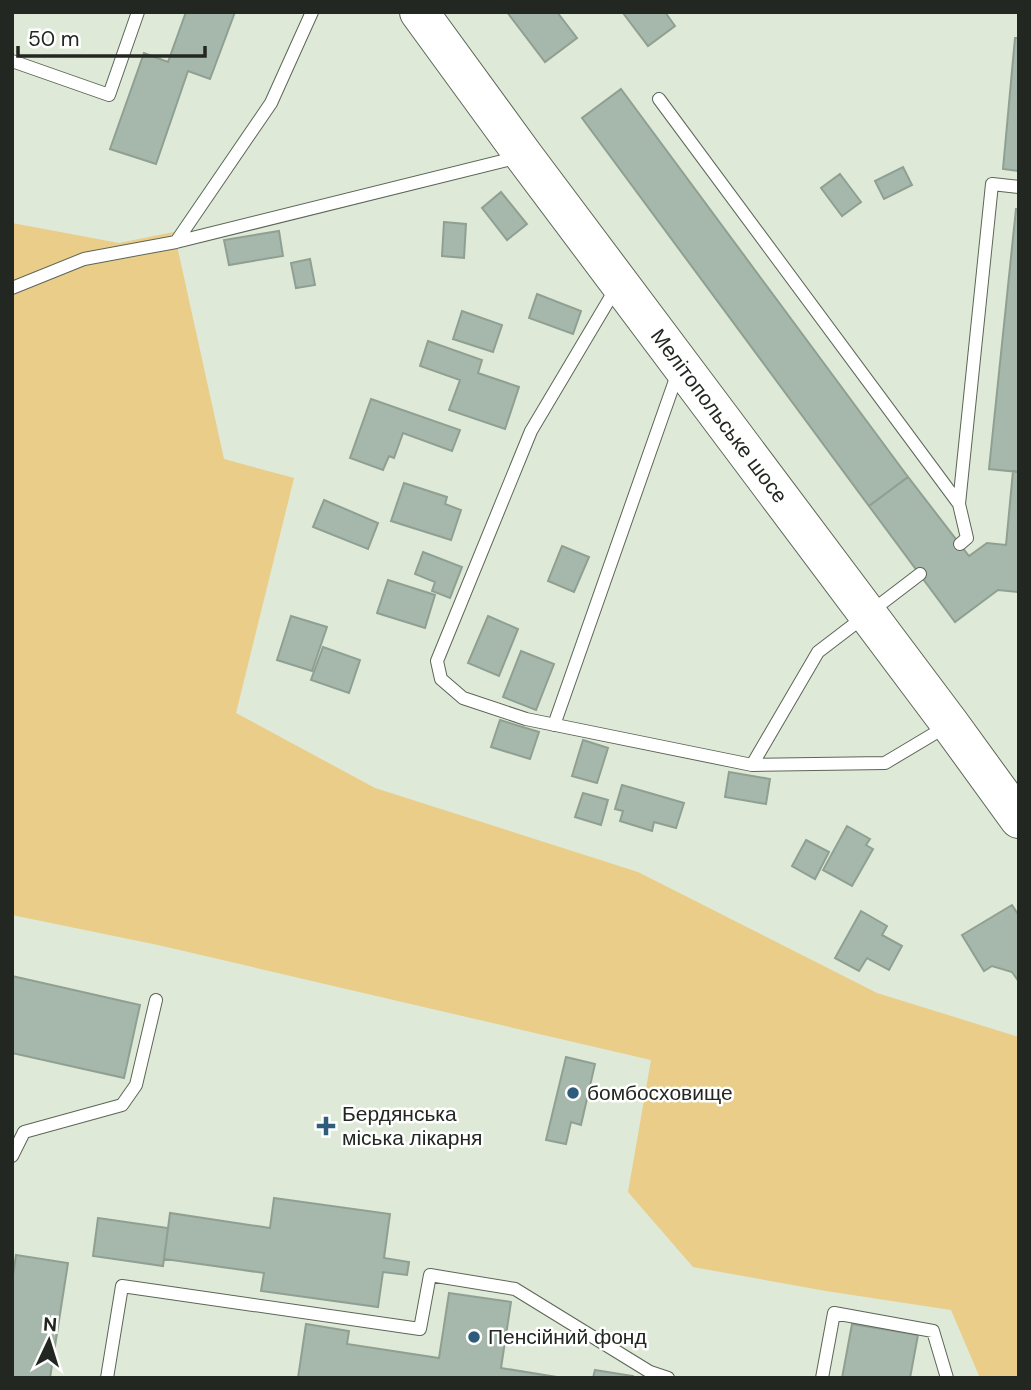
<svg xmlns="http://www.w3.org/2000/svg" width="1031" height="1390" viewBox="0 0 1031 1390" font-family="'DM Sans',sans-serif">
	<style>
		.green { fill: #e9cd88 }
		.building { fill: #a6b8ab; stroke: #8fa093; stroke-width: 2 }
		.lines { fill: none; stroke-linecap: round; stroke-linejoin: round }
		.service-casing { stroke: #5c6656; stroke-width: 14 }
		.primary-casing { stroke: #5c6656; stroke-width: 40 }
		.service { stroke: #fff; stroke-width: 12 }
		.primary { stroke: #fff; stroke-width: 38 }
		.poi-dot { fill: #2e5c7b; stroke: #fff; stroke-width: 2.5 }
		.labels { text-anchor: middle; stroke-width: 5; stroke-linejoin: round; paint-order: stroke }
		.street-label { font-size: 21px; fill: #232721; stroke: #fff }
		.poi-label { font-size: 21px; fill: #232721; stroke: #fff; text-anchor: start }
	</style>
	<rect width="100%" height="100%" fill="#dee9d7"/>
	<!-- green -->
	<path class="green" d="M 12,223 L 119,243 L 174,232 L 224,459 L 294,478 L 236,713 L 375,788 L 638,872 L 877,993 L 1019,1037 L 1019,1378 L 980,1378 L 951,1310 L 826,1291 L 693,1267 L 628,1192 L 651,1060 L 158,945 L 12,915 Z"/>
	<!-- building -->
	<path class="building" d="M 186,12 L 235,12 L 210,79 L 188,71 L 156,164 L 110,149 L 144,53 L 168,62 Z
		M 507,12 L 557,12 L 577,38 L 545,62 Z
		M 665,12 L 675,26 L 648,46 L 623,13 Z
		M 1015,38 L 1019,38 L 1019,171 L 1003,169 Z
		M 621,89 L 908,477 L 869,506 L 582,118 Z
		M 903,167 L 912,185 L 884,199 L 875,181 Z
		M 840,174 L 861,202 L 842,216 L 821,188 Z
		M 501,192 L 527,224 L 507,240 L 482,208 Z
		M 1016,209 L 1019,209 L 1019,472 L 989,469 Z
		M 444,222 L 466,224 L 464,258 L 442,256 Z
		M 279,231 L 283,256 L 229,265 L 224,240 Z
		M 310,259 L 315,285 L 296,288 L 291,263 Z
		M 537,294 L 581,311 L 573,334 L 529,318 Z
		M 462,311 L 502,325 L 493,352 L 453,339 Z
		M 428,341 L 482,360 L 478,373 L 519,387 L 505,429 L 449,410 L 460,380 L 420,366 Z
		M 371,399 L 460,430 L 452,451 L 403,433 L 394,458 L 389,456 L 383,470 L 350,458 Z
		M 1013,471 L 1019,472 L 1019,592 L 998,590 L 955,622 L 869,506 L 908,477 L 969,556 L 987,543 L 1006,545 Z
		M 404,483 L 447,497 L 445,504 L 461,510 L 451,540 L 391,521 Z
		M 324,500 L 378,523 L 368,549 L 313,527 Z
		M 562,546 L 589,557 L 574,592 L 548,581 Z
		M 423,552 L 462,567 L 450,598 L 432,591 L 435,582 L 415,574 Z
		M 388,580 L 435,595 L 425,628 L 377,613 Z
		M 291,616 L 327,627 L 312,671 L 277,660 Z
		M 488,616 L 518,629 L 499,676 L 468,663 Z
		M 323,647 L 360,660 L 349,693 L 311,680 Z
		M 521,651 L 554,664 L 536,710 L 503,697 Z
		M 500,720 L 539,732 L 530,759 L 491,747 Z
		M 583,740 L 608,748 L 597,783 L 572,776 Z
		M 729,772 L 770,779 L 766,804 L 725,797 Z
		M 622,785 L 684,803 L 676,828 L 654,822 L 652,831 L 620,821 L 623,811 L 615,809 Z
		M 583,793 L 608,800 L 601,825 L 575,817 Z
		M 847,826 L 870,839 L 866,845 L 873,849 L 852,886 L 823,870 Z
		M 806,840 L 829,852 L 815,879 L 792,866 Z
		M 1012,905 L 1019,916 L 1019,982 L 1012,972 L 992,966 L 984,971 L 962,935 Z
		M 861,911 L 887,926 L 882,935 L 902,946 L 889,970 L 867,958 L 859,971 L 835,958 Z
		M 12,976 L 140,1005 L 124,1078 L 12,1053 Z
		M 566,1057 L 595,1064 L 581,1125 L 571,1122 L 566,1144 L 546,1140 Z
		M 274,1198 L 390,1214 L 384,1258 L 409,1262 L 407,1275 L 383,1272 L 378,1307 L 261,1291 L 264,1273 L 164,1259 L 170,1213 L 270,1228 Z
		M 98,1218 L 168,1228 L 163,1266 L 93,1256 Z
		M 16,1255 L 68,1263 L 50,1378 L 12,1378 L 12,1282 Z
		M 449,1293 L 511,1302 L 501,1368 L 563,1378 L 298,1378 L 306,1324 L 349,1331 L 347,1344 L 439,1358 Z
		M 852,1324 L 918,1335 L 910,1378 L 842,1378 Z
		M 595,1370 L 633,1376 L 633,1378 L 593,1378 Z"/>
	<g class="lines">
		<defs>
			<path id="service" d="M 12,61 L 109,95 L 138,12
				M 659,99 L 959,504 L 992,184 L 1019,187
				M 176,242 L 519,157
				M 12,288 L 84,259 L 176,242 L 271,103 L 312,12
				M 616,288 L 531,431 L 437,661 L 441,679 L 463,698 L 526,719 L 752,765 L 885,763 L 947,726
				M 959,504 L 967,538 L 960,544
				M 554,725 L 678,372
				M 752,765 L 818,652 L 920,574
				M 12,1156 L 24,1132 L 122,1105 L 136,1085 L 156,1000
				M 107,1378 L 122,1286 L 420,1329 L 430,1275 L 515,1289 L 650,1372 L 668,1378
				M 822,1378 L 834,1313 L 933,1331 L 947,1378"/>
			<path id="primary" d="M 419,12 L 524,156 L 950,724 L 1019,819"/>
		</defs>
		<!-- service casing -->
		<use href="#service" class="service-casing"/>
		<!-- primary casing -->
		<use href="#primary" class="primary-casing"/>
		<!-- service -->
		<use href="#service" class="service"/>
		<!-- primary -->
		<use href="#primary" class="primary"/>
	</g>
	<!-- markers -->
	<g class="poi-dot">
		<circle cx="573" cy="1093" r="7"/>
		<path d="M322.5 1115.5h7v7h7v7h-7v7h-7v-7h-7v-7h7z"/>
		<circle cx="474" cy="1337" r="7"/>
	</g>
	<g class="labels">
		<!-- street labels -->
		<g class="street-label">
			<text transform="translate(719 416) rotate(53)" y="7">Мелітопольське шосе</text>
		</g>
		<!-- poi labels -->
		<g class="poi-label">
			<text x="587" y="1100">бомбосховище</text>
			<text x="342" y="1121">Бердянська<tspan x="342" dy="24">міська лікарня</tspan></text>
			<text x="488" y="1344">Пенсійний фонд</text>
		</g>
	</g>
	<!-- border -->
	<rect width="1031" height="1390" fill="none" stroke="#232721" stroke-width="28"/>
	<!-- north arrow -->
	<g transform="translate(49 1341) rotate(4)" stroke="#ffffff" stroke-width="5" paint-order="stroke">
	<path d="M0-5L12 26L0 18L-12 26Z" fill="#232721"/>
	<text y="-10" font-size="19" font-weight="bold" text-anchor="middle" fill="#232721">N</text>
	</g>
	<!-- scale -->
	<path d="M18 46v10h187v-10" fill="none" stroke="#232721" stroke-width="3.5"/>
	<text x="28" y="46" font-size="21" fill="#232721" stroke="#ffffff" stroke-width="5" paint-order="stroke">50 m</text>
</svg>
